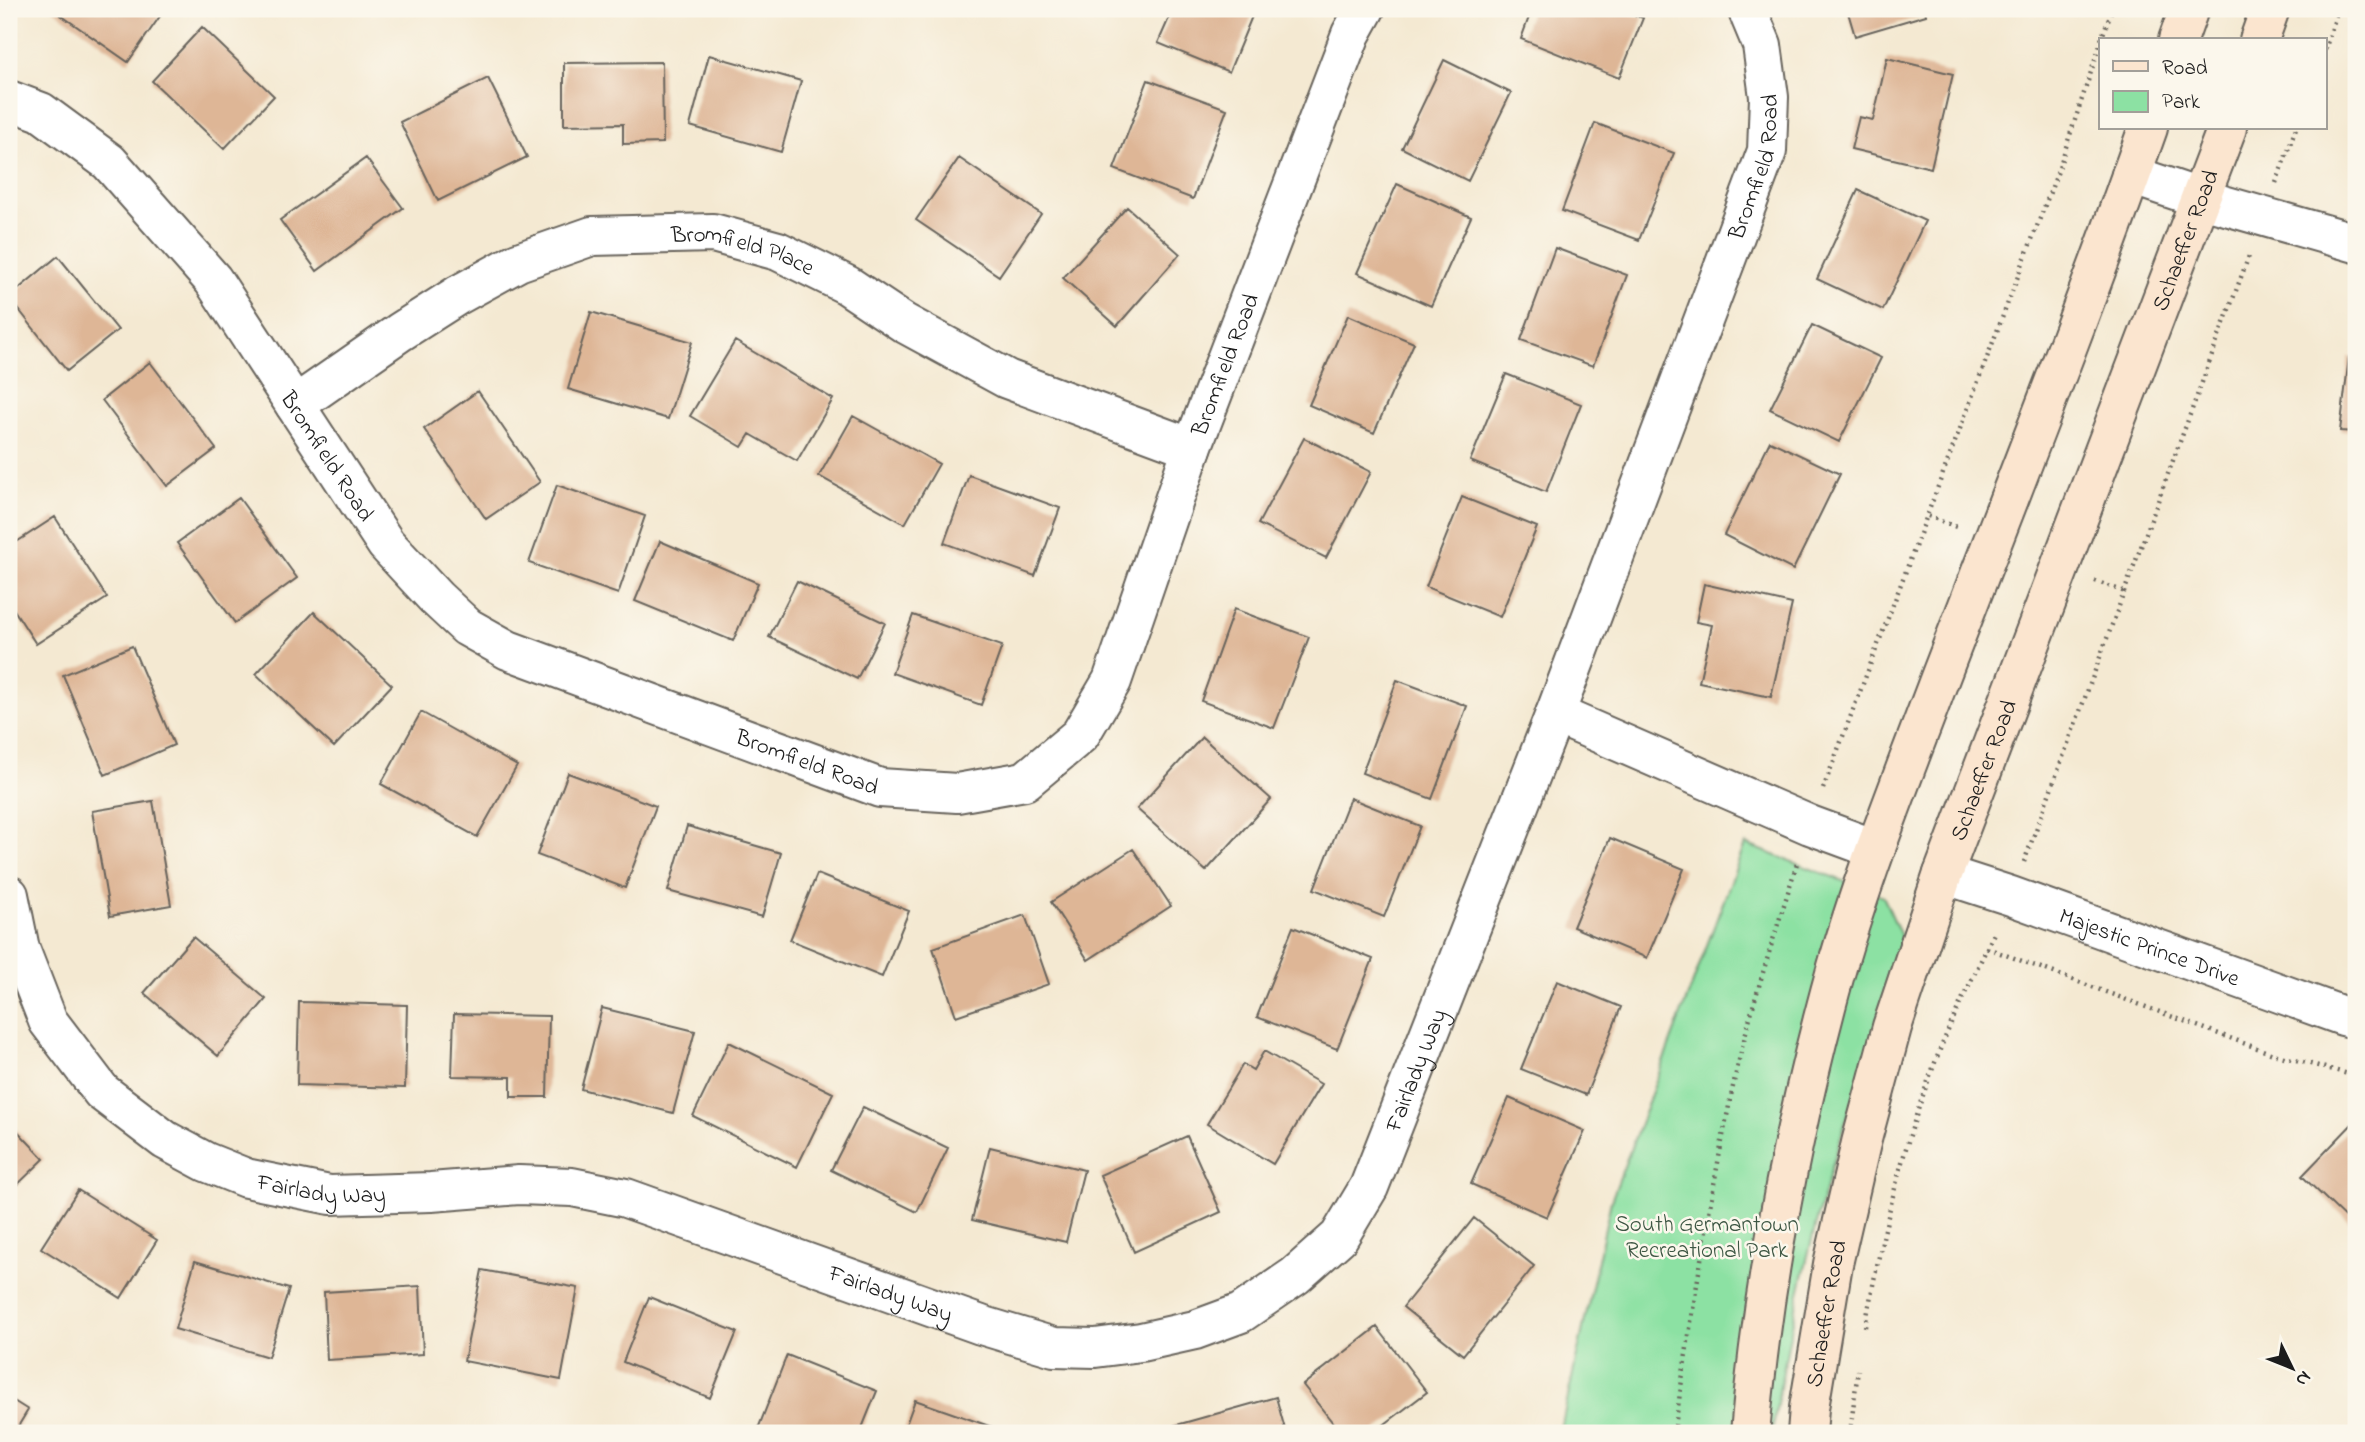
<svg xmlns="http://www.w3.org/2000/svg" width="2365" height="1442" viewBox="0 0 2365 1442" font-family="'Indie Flower',sans-serif">
	<style>
		.green { fill: #8ce1a3; stroke: #547e60; stroke-width: 2 }
		.building { fill: #deb696 }
		.lines { fill: none; stroke-linecap: round; stroke-linejoin: round }
		.street-casing { stroke: #68645c; stroke-width: 42 }
		.secondary-casing { stroke: #68645c; stroke-width: 42 }
		.path { stroke: #68645c; stroke-width: 4.5; stroke-dasharray: 2 5; stroke-linecap: butt }
		.street { stroke: #fff; stroke-width: 38 }
		.secondary { stroke: #fbe5cf; stroke-width: 38 }
		.labels { text-anchor: middle; stroke-width: 5; stroke-linejoin: round; paint-order: stroke }
		.street-label { font-size: 23px; fill: #1c1c1c; stroke: #fbf7ec }
		.park-label { font-size: 23px; fill: #3e5744; stroke: #fbf7ec }
	</style>
	<rect width="100%" height="100%" fill="#fbf7ec"/>
	<filter id="ink" filterUnits="userSpaceOnUse"><feTurbulence type="fractalNoise" baseFrequency=".0143" numOctaves="2"/><feDisplacementMap in="SourceGraphic" scale="14" xChannelSelector="R" yChannelSelector="G"/><feConvolveMatrix kernelMatrix="1 2 1 2 8 2 1 2 1" color-interpolation-filters="sRGB"/></filter>
	<filter id="wash" filterUnits="userSpaceOnUse"><feTurbulence type="fractalNoise" baseFrequency=".00686" numOctaves="4" result="noise"/><feDisplacementMap in="SourceGraphic" scale="28" xChannelSelector="R" yChannelSelector="G"/><feGaussianBlur stdDeviation="1.57" result="paint"/><feColorMatrix in="noise" values="0 0 0 0 0 0 0 0 0 0 0 0 0 0 0 0 0 1.4 0 .05"/><feComposite in="paint" operator="in"/></filter>
	<g filter="url(#wash)">
		<rect width="100%" height="100%" fill="#f4e9d2"/>
		<!-- green -->
		<path class="green" d="M 1745,844 L 1883,896 L 1908,951 C 1886,1010 1862,1068 1844,1127 C 1812,1227 1789,1329 1772,1433 L 1560,1433 L 1611,1201 Z"/>
		<g id="blocks">
			<!-- building -->
			<path class="building" d="M 52,9 L 165,9 L 128,62 Z
				M 1173,9 L 1255,9 L 1229,72 L 1158,43 Z
				M 1532,9 L 1619,9 L 1643,18 L 1619,78 L 1521,39 Z
				M 1847,9 L 1925,9 L 1926,15 L 1855,36 Z
				M 202,27 L 274,96 L 224,149 L 152,81 Z
				M 709,55 L 801,81 L 781,152 L 690,126 Z
				M 1887,58 L 1953,74 L 1931,168 L 1851,149 L 1859,117 L 1873,120 Z
				M 1444,60 L 1511,93 L 1468,181 L 1402,148 Z
				M 662,62 L 663,143 L 623,144 L 623,124 L 564,125 L 564,63 Z
				M 488,78 L 527,157 L 438,201 L 400,122 Z
				M 1148,80 L 1227,109 L 1193,199 L 1114,169 Z
				M 1595,123 L 1674,153 L 1639,240 L 1562,211 Z
				M 366,158 L 403,208 L 317,271 L 280,220 Z
				M 959,158 L 1041,214 L 999,276 L 916,220 Z
				M 1397,184 L 1471,217 L 1431,306 L 1357,273 Z
				M 1858,190 L 1925,221 L 1883,310 L 1817,279 Z
				M 1127,207 L 1180,254 L 1117,326 L 1063,278 Z
				M 1555,248 L 1627,275 L 1593,366 L 1521,340 Z
				M 58,256 L 118,330 L 67,371 L 9,297 Z
				M 591,312 L 692,342 L 668,419 L 568,389 Z
				M 1348,315 L 1414,343 L 1374,433 L 1309,405 Z
				M 1812,325 L 1881,358 L 1839,442 L 1770,409 Z
				M 735,341 L 833,399 L 797,461 L 750,434 L 742,447 L 690,416 Z
				M 2349,357 L 2356,358 L 2356,432 L 2340,431 Z
				M 150,362 L 216,449 L 167,486 L 102,400 Z
				M 1506,374 L 1581,404 L 1546,492 L 1470,461 Z
				M 478,391 L 540,482 L 486,519 L 424,429 Z
				M 853,416 L 939,464 L 905,524 L 819,476 Z
				M 1304,438 L 1371,472 L 1326,558 L 1258,524 Z
				M 1770,441 L 1840,474 L 1793,570 L 1724,535 Z
				M 969,475 L 1060,508 L 1035,576 L 944,543 Z
				M 557,485 L 645,516 L 618,594 L 529,563 Z
				M 1462,497 L 1537,527 L 1500,617 L 1426,587 Z
				M 239,498 L 297,578 L 235,623 L 177,543 Z
				M 55,517 L 107,598 L 36,644 L 9,602 L 9,547 Z
				M 660,541 L 758,583 L 733,641 L 635,601 Z
				M 797,581 L 885,623 L 857,679 L 769,637 Z
				M 1704,584 L 1792,604 L 1771,697 L 1699,682 L 1712,625 L 1696,622 Z
				M 1234,609 L 1309,637 L 1274,728 L 1201,701 Z
				M 314,612 L 392,685 L 334,747 L 256,674 Z
				M 913,615 L 1002,646 L 981,705 L 892,673 Z
				M 132,646 L 174,745 L 105,775 L 63,675 Z
				M 1397,680 L 1467,706 L 1432,799 L 1362,773 Z
				M 421,712 L 517,766 L 477,837 L 381,784 Z
				M 1202,737 L 1271,799 L 1206,871 L 1137,809 Z
				M 568,773 L 656,806 L 625,888 L 537,855 Z
				M 1350,798 L 1420,826 L 1384,917 L 1314,889 Z
				M 153,801 L 171,905 L 110,916 L 92,811 Z
				M 687,826 L 781,853 L 762,917 L 668,891 Z
				M 1610,838 L 1684,869 L 1647,958 L 1573,927 Z
				M 1133,849 L 1171,906 L 1088,960 L 1051,902 Z
				M 817,874 L 909,911 L 882,977 L 790,940 Z
				M 1025,915 L 1049,984 L 956,1016 L 933,948 Z
				M 1293,927 L 1373,959 L 1337,1049 L 1257,1017 Z
				M 193,937 L 266,999 L 218,1056 L 144,993 Z
				M 1557,981 L 1621,1007 L 1586,1095 L 1521,1069 Z
				M 299,1002 L 407,1005 L 405,1088 L 297,1085 Z
				M 602,1008 L 695,1031 L 673,1113 L 581,1089 Z
				M 454,1014 L 549,1016 L 547,1097 L 511,1097 L 511,1077 L 452,1076 Z
				M 729,1042 L 833,1093 L 797,1167 L 693,1116 Z
				M 1264,1051 L 1321,1084 L 1273,1164 L 1207,1124 L 1243,1064 L 1253,1070 Z
				M 1509,1098 L 1585,1131 L 1547,1217 L 1471,1184 Z
				M 863,1107 L 948,1148 L 917,1212 L 831,1170 Z
				M 2356,1120 L 2356,1228 L 2302,1176 Z
				M 9,1122 L 44,1159 L 9,1193 Z
				M 1187,1136 L 1221,1212 L 1134,1252 L 1100,1175 Z
				M 990,1147 L 1084,1170 L 1066,1242 L 972,1220 Z
				M 78,1190 L 157,1240 L 121,1298 L 41,1248 Z
				M 1474,1218 L 1534,1266 L 1463,1355 L 1403,1307 Z
				M 195,1261 L 289,1289 L 268,1357 L 175,1329 Z
				M 482,1270 L 578,1288 L 561,1380 L 464,1361 Z
				M 420,1286 L 423,1354 L 327,1360 L 324,1292 Z
				M 649,1297 L 737,1332 L 710,1398 L 623,1362 Z
				M 1377,1327 L 1427,1392 L 1373,1433 L 1341,1433 L 1303,1385 Z
				M 787,1355 L 877,1391 L 860,1433 L 769,1433 L 758,1429 Z
				M 1276,1397 L 1286,1433 L 1175,1433 L 1173,1426 Z
				M 9,1398 L 28,1410 L 14,1433 L 9,1433 Z
				M 915,1400 L 1009,1433 L 903,1433 Z"/>
		</g>
	</g>
	<g filter="url(#ink)">
		<use href="#blocks" fill-opacity="0" stroke="#68645c" stroke-width="2"/>
		<g class="lines">
			<defs>
				<g id="street">
					<path id="s1" d="M 9,100 L 41,112 L 109,162 L 213,280 L 386,544 L 436,598 L 467,627 L 508,650 L 880,788 L 957,793 L 1025,781 L 1080,735 L 1112,681 L 1192,448 L 1351,34 L 1365,9"/>
					<path d="M 2131,175 L 2202,199 L 2356,243"/>
					<path id="s2" d="M 295,405 L 400,332 L 458,295 L 518,262 L 592,236 L 713,233 L 778,251 L 847,285 L 904,323 L 1007,379 L 1192,448"/>
					<path d="M 1555,714 L 1810,825 L 1875,849"/>
					<path id="s3" d="M 1943,874 L 2011,896 L 2343,1016 L 2356,1019"/>
					<path id="s4" d="M 9,895 L 20,949 L 48,1021 L 102,1092 L 165,1140 L 206,1162 L 246,1178 L 330,1195 L 431,1192 L 519,1185 L 572,1187 L 626,1198 L 981,1325 L 1054,1347 L 1095,1348 L 1141,1342 L 1195,1330 L 1241,1313 L 1295,1276 L 1339,1237 L 1369,1187 L 1555,714 L 1767,151 L 1769,97 L 1762,45 L 1747,9"/>
				</g>
				<g id="secondary">
					<path d="M 2178,40 L 2189,9"/>
					<path d="M 2259,40 L 2270,9"/>
					<path d="M 1750,1433 C 1762,1292 1790,1144 1826,1007 C 1855,894 1900,784 1941,675 C 2011,493 2083,312 2148,128"/>
					<path id="s5" d="M 1807,1433 L 1809,1408 L 1833,1264 L 1861,1143 L 1892,1027 L 1943,874 L 2227,128"/>
				</g>
			</defs>
			<!-- street casing -->
			<use href="#street" class="street-casing"/>
			<!-- secondary casing -->
			<use href="#secondary" class="secondary-casing"/>
			<!-- path -->
			<path class="path" d="M 2101,40 L 2112,9
				M 2325,50 L 2338,9
				M 2276,183 L 2296,128
				M 1928,516 L 1959,528
				M 2095,581 L 2125,592
				M 1823,789 L 2058,171 L 2101,42
				M 2024,862 L 2250,253
				M 1987,948 L 2273,1054 L 2356,1076
				M 1865,1327 C 1881,1240 1901,1151 1933,1068 C 1950,1021 1974,976 1995,931
				M 1674,1433 C 1691,1321 1708,1208 1731,1096 C 1747,1017 1774,938 1798,860
				M 1850,1433 L 1858,1370"/>
			<!-- street -->
			<use href="#street" class="street"/>
			<!-- secondary -->
			<use href="#secondary" class="secondary"/>
		</g>
	</g>
	<g class="labels">
		<!-- street labels -->
		<g class="street-label">
			<text dy="8" stroke="none"><textPath href="#s4" startOffset="2693">Bromfield Road</textPath></text>
			<text dy="8" stroke="none"><textPath href="#s5" startOffset="1255">Schaeffer Road</textPath></text>
			<text dy="8" stroke="none"><textPath href="#s2" startOffset="497">Bromfield Place</textPath></text>
			<text dy="8" stroke="none"><textPath href="#s1" startOffset="1768">Bromfield Road</textPath></text>
			<text dy="8" stroke="none"><textPath href="#s1" startOffset="486">Bromfield Road</textPath></text>
			<text dy="8" stroke="none"><textPath href="#s1" startOffset="1074">Bromfield Road</textPath></text>
			<text dy="8" stroke="none"><textPath href="#s5" startOffset="688">Schaeffer Road</textPath></text>
			<text dy="8" stroke="none"><textPath href="#s3" startOffset="219">Majestic Prince Drive</textPath></text>
			<text dy="8" stroke="none"><textPath href="#s4" startOffset="1727">Fairlady Way</textPath></text>
			<text dy="8" stroke="none"><textPath href="#s4" startOffset="467">Fairlady Way</textPath></text>
			<text dy="8" stroke="none"><textPath href="#s4" startOffset="1055">Fairlady Way</textPath></text>
			<text dy="8" stroke="none"><textPath href="#s5" startOffset="121">Schaeffer Road</textPath></text>
		</g>
		<!-- park labels -->
		<g class="park-label">
			<text x="1707" y="1231">South Germantown<tspan x="1707" dy="26">Recreational Park</tspan></text>
		</g>
	</g>
	<!-- margin -->
	<rect width="2365" height="1442" fill="none" stroke="#fbf7ec" stroke-width="35"/>
	<!-- legend -->
	<rect x="2099" y="38" width="228" height="91" fill="#fbf7ec" stroke="#a29f99" stroke-width="2"/>
	<rect x="2113" y="61" width="35" height="10" fill="#fbe5cf" stroke="#a29f99" stroke-width="2"/>
	<text x="2162" y="74" font-size="21" fill="#1c1c1c">Road</text>
	<rect x="2113" y="91" width="35" height="21" fill="#8ce1a3" stroke="#a29f99" stroke-width="2"/>
	<text x="2162" y="108" font-size="21" fill="#1c1c1c">Park</text>
	<!-- north arrow -->
	<g transform="translate(2292 1368) rotate(133)" stroke="#fbf7ec" stroke-width="5" paint-order="stroke">
	<path d="M0-5L12 26L0 18L-12 26Z" fill="#1c1c1c"/>
	<text y="-10" font-size="19" font-weight="bold" text-anchor="middle" fill="#1c1c1c">N</text>
	</g>
</svg>
